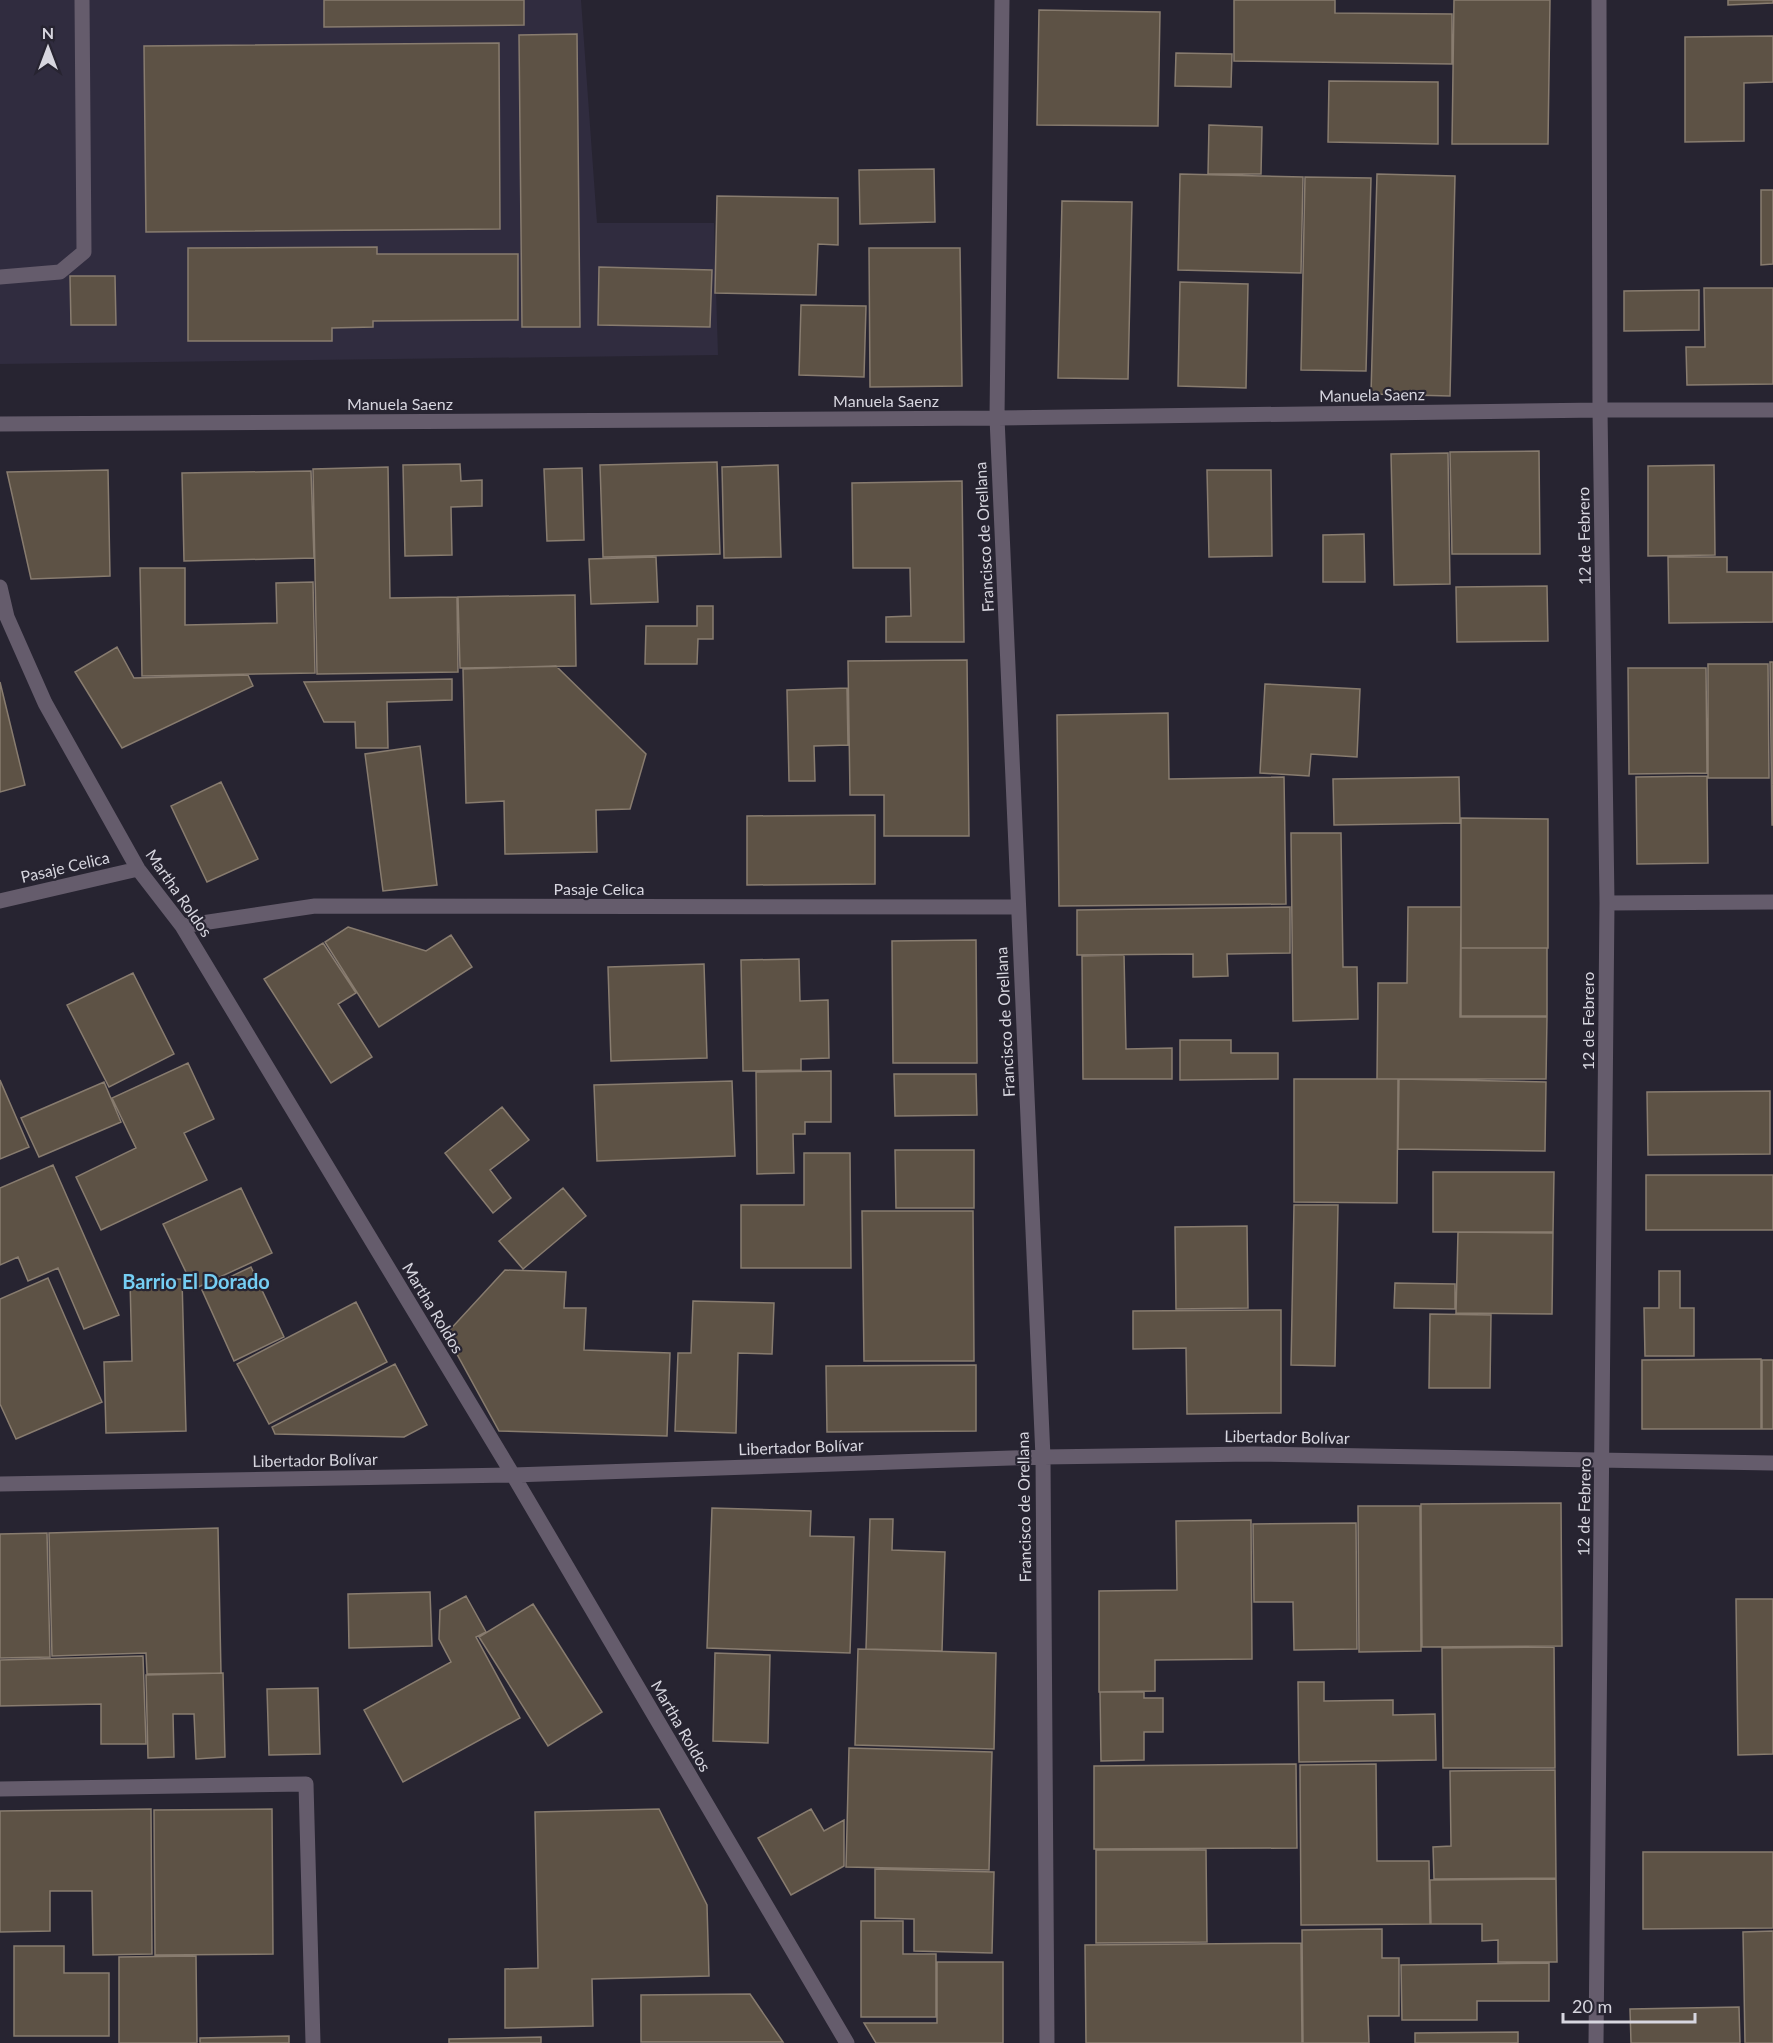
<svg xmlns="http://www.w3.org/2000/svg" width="1773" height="2043" viewBox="0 0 1773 2043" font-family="Lato,sans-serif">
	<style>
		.built { fill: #302c3f }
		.building { fill: #5d5245; stroke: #887c6f; stroke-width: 1.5 }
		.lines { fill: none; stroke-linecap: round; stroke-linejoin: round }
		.lane { stroke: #655c6c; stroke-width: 15 }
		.street { stroke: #655c6c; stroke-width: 15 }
		.labels { text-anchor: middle; stroke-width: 4.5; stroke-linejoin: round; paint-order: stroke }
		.street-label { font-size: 16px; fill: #d7d6df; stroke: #272431 }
		.quarter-label { font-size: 20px; font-weight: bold; fill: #75cef3; stroke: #272431 }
	</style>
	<rect width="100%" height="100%" fill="#272431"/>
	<!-- built -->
	<path class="built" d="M 0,0 L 581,0 L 597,223 L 714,223 L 718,355 L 0,364 Z"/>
	<!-- building -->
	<path class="building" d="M 324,0 L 524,0 L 524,25 L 324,27 Z
		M 1234,0 L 1335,0 L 1335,13 L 1452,14 L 1452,64 L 1234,61 Z
		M 1454,0 L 1550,0 L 1548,144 L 1452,144 Z
		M 1728,0 L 1773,0 L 1773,3 L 1728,5 Z
		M 1039,10 L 1160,12 L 1158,126 L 1037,125 Z
		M 577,34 L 580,327 L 522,327 L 519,35 Z
		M 1773,36 L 1773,82 L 1744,83 L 1744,141 L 1685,142 L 1685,37 Z
		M 499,43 L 500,229 L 146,232 L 144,46 Z
		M 1176,53 L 1232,54 L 1231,87 L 1175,86 Z
		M 1329,81 L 1438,82 L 1438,144 L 1328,142 Z
		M 1209,125 L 1262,127 L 1261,174 L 1208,174 Z
		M 934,169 L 935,222 L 860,224 L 859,170 Z
		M 1180,174 L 1303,177 L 1301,273 L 1178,270 Z
		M 1377,174 L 1455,176 L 1450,396 L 1371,394 Z
		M 1305,177 L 1371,178 L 1366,371 L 1301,370 Z
		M 1761,190 L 1773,190 L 1773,264 L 1761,265 Z
		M 717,196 L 838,198 L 838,245 L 818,244 L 816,295 L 715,293 Z
		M 1062,201 L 1132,202 L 1128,379 L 1058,378 Z
		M 377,247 L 377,254 L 518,254 L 518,320 L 373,321 L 373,327 L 332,328 L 332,341 L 188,341 L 188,248 Z
		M 869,248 L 960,248 L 962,386 L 870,387 Z
		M 599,267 L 712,270 L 710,327 L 598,325 Z
		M 70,276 L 115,276 L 116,325 L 71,325 Z
		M 1180,282 L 1248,284 L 1246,388 L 1178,386 Z
		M 1704,288 L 1773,288 L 1773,384 L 1687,385 L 1686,347 L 1705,347 Z
		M 1699,290 L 1699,330 L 1624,331 L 1624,291 Z
		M 801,305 L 866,306 L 864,377 L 799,375 Z
		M 1539,451 L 1540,554 L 1452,554 L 1450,452 Z
		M 1448,453 L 1450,584 L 1394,585 L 1391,454 Z
		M 717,462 L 720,554 L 603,557 L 600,465 Z
		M 460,464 L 461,481 L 482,480 L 482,506 L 451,507 L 452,555 L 405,556 L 403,465 Z
		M 778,465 L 781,557 L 724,558 L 722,467 Z
		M 1714,465 L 1715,555 L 1648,556 L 1648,466 Z
		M 388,467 L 390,598 L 457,597 L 458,672 L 317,674 L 313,469 Z
		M 582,468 L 584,540 L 547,541 L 544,469 Z
		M 108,470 L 110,576 L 31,579 L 7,472 Z
		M 1207,470 L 1271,470 L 1272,556 L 1209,557 Z
		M 311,471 L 314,558 L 184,561 L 182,473 Z
		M 962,481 L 964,642 L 886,642 L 886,617 L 911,616 L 910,568 L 853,568 L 852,483 Z
		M 1364,534 L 1365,582 L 1323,582 L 1323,535 Z
		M 656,557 L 658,602 L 591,604 L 589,559 Z
		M 1668,557 L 1727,557 L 1727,572 L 1773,572 L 1773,622 L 1669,623 Z
		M 140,568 L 185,568 L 185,625 L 277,623 L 276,583 L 313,582 L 315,673 L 142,676 Z
		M 1547,586 L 1548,641 L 1457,642 L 1456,587 Z
		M 575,595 L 576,666 L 460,668 L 458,597 Z
		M 697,606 L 713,606 L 713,639 L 698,639 L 697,664 L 645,664 L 646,626 L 697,626 Z
		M 117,647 L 134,678 L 248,675 L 253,686 L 122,748 L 75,672 Z
		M 967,660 L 969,836 L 884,836 L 884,795 L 850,795 L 848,661 Z
		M 1770,662 L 1773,662 L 1773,825 L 1772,825 Z
		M 1708,664 L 1768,664 L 1769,778 L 1708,778 Z
		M 556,666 L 646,754 L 630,809 L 596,810 L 597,852 L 505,854 L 504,801 L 466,803 L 463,669 Z
		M 1628,668 L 1706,668 L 1707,773 L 1629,774 Z
		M 452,679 L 452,700 L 387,702 L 388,748 L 356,748 L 355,722 L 324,722 L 304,682 Z
		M 0,682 L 25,785 L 0,792 Z
		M 1265,684 L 1360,689 L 1357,757 L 1311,754 L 1309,776 L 1260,773 Z
		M 847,688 L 848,745 L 814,746 L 815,781 L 789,781 L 787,690 Z
		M 1168,713 L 1169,779 L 1284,777 L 1286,904 L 1059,906 L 1057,715 Z
		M 420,746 L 437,885 L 383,891 L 365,754 Z
		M 1707,776 L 1708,863 L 1637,864 L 1636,777 Z
		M 1459,777 L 1460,823 L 1334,825 L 1333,779 Z
		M 221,782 L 258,859 L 207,882 L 171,806 Z
		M 875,815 L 875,884 L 747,885 L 747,816 Z
		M 1461,818 L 1548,819 L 1548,948 L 1461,948 Z
		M 1291,833 L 1341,833 L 1343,967 L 1357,967 L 1358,1019 L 1293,1021 Z
		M 1290,907 L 1290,953 L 1227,954 L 1228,976 L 1193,977 L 1193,954 L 1077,955 L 1077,910 Z
		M 1408,907 L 1461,907 L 1460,1017 L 1547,1017 L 1546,1079 L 1377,1079 L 1378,983 L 1407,983 Z
		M 348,927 L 426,951 L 451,935 L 472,967 L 379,1027 L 325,942 Z
		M 976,940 L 977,1063 L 893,1063 L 892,941 Z
		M 323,943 L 356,993 L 338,1004 L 372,1057 L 331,1083 L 264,979 Z
		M 1461,948 L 1547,948 L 1547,1016 L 1461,1016 Z
		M 1124,955 L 1126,1049 L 1172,1048 L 1172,1079 L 1083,1079 L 1082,956 Z
		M 799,959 L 800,1001 L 828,1000 L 829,1058 L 801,1059 L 801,1070 L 743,1071 L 741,960 Z
		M 704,964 L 707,1058 L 611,1061 L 608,967 Z
		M 133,973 L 174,1054 L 109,1087 L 67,1005 Z
		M 1180,1040 L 1231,1040 L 1231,1053 L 1278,1053 L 1278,1079 L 1180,1080 Z
		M 188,1063 L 214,1119 L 184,1133 L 207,1180 L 101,1230 L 76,1177 L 136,1148 L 112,1098 Z
		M 831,1071 L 831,1122 L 805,1122 L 805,1134 L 793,1134 L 794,1173 L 757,1174 L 756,1072 Z
		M 894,1074 L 976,1074 L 977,1115 L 895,1116 Z
		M 1294,1079 L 1398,1079 L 1397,1203 L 1294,1202 Z
		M 1399,1079 L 1546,1082 L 1545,1151 L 1398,1149 Z
		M 0,1080 L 29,1147 L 0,1159 Z
		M 732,1081 L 735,1156 L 597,1161 L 594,1085 Z
		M 104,1082 L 121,1122 L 39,1157 L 21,1118 Z
		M 1770,1091 L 1770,1154 L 1648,1155 L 1647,1092 Z
		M 502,1107 L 529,1140 L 490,1170 L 511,1198 L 493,1213 L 445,1153 Z
		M 895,1150 L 974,1150 L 974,1208 L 896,1208 Z
		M 804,1153 L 850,1153 L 851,1268 L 741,1268 L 741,1205 L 804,1205 Z
		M 53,1165 L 119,1315 L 84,1329 L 58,1268 L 28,1281 L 18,1257 L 0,1265 L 0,1188 Z
		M 1433,1172 L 1554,1172 L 1553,1232 L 1433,1232 Z
		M 1646,1175 L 1773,1175 L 1773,1230 L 1646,1230 Z
		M 241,1188 L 272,1253 L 194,1289 L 163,1224 Z
		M 563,1188 L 586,1216 L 523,1269 L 499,1241 Z
		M 1294,1205 L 1338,1205 L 1335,1366 L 1291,1365 Z
		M 862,1211 L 973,1211 L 974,1361 L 864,1361 Z
		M 1247,1226 L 1248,1308 L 1176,1309 L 1175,1227 Z
		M 1458,1232 L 1553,1233 L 1552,1314 L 1456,1313 Z
		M 251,1267 L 284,1337 L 234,1361 L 202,1290 Z
		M 505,1270 L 566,1272 L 564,1308 L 586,1308 L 584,1350 L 670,1353 L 667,1436 L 499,1431 L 446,1334 Z
		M 1659,1271 L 1680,1271 L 1680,1308 L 1694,1308 L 1694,1356 L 1645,1356 L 1644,1308 L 1659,1308 Z
		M 48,1278 L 102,1402 L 16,1439 L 0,1404 L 0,1299 Z
		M 182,1279 L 186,1431 L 106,1433 L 104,1362 L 132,1361 L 130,1280 Z
		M 1395,1283 L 1455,1284 L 1455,1309 L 1394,1308 Z
		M 693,1301 L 774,1303 L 772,1354 L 738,1353 L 736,1433 L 675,1431 L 678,1353 L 691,1353 Z
		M 356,1302 L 387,1362 L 269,1424 L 237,1364 Z
		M 1281,1310 L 1281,1413 L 1187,1414 L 1186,1348 L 1133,1349 L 1133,1311 Z
		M 1430,1314 L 1491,1315 L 1490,1388 L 1429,1388 Z
		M 1761,1359 L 1761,1429 L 1642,1429 L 1642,1360 Z
		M 1762,1360 L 1773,1360 L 1773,1429 L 1762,1429 Z
		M 395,1364 L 427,1425 L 404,1437 L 275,1434 L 272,1427 Z
		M 976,1365 L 976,1431 L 827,1432 L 826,1366 Z
		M 1561,1503 L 1562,1646 L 1422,1647 L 1421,1504 Z
		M 1358,1506 L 1420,1506 L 1421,1651 L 1359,1652 Z
		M 712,1508 L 811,1511 L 810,1536 L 854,1537 L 850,1653 L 707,1648 Z
		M 870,1519 L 893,1519 L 892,1550 L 945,1552 L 942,1651 L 866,1649 Z
		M 1251,1520 L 1252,1659 L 1155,1660 L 1155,1691 L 1099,1692 L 1099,1591 L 1177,1590 L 1176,1521 Z
		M 1356,1523 L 1357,1649 L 1294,1650 L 1293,1602 L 1254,1602 L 1253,1524 Z
		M 218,1528 L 221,1673 L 147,1674 L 146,1653 L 52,1656 L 49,1533 Z
		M 47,1533 L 50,1657 L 0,1658 L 0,1534 Z
		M 430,1592 L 432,1646 L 349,1648 L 348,1594 Z
		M 466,1596 L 486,1632 L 476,1637 L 520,1718 L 403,1782 L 364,1710 L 451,1662 L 439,1639 L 440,1610 Z
		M 1736,1599 L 1773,1599 L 1773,1754 L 1738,1755 Z
		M 533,1604 L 602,1712 L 548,1746 L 479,1637 Z
		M 1554,1647 L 1555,1768 L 1443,1768 L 1442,1648 Z
		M 858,1649 L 996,1653 L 994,1749 L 855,1745 Z
		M 715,1653 L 770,1655 L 768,1743 L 713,1741 Z
		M 143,1656 L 146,1744 L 101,1744 L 101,1704 L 0,1706 L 0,1660 Z
		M 223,1673 L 225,1757 L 196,1759 L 194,1714 L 173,1714 L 174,1757 L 148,1758 L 146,1675 Z
		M 1298,1682 L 1324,1682 L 1324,1701 L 1393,1700 L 1393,1715 L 1435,1714 L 1436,1760 L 1299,1762 Z
		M 318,1688 L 320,1754 L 269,1755 L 267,1689 Z
		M 1100,1692 L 1144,1692 L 1144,1698 L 1163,1698 L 1163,1732 L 1144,1732 L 1144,1760 L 1101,1761 Z
		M 849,1748 L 992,1752 L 989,1870 L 846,1867 Z
		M 1296,1764 L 1297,1848 L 1094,1849 L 1094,1766 Z
		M 1376,1764 L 1377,1861 L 1429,1861 L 1430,1924 L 1301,1925 L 1300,1765 Z
		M 1555,1770 L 1556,1878 L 1434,1879 L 1433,1847 L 1451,1846 L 1450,1771 Z
		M 151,1809 L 152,1954 L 93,1955 L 92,1891 L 50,1891 L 50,1931 L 0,1932 L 0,1811 Z
		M 272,1809 L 273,1954 L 155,1955 L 154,1810 Z
		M 659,1809 L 707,1905 L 709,1976 L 592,1979 L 593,2026 L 505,2028 L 505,1969 L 538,1968 L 535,1812 Z
		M 811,1809 L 824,1831 L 844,1820 L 844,1866 L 791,1895 L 758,1838 Z
		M 1096,1850 L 1206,1850 L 1207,1942 L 1096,1943 Z
		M 1643,1852 L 1773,1852 L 1773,1928 L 1643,1929 Z
		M 875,1869 L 994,1872 L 992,1953 L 914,1951 L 914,1919 L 875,1918 Z
		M 1556,1879 L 1557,1962 L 1498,1962 L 1498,1940 L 1482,1941 L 1482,1924 L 1431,1924 L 1430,1880 Z
		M 861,1921 L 903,1921 L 903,1954 L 936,1954 L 936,2017 L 861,2017 Z
		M 1382,1929 L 1382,1958 L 1399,1958 L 1399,2016 L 1368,2016 L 1369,2043 L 1303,2043 L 1302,1930 Z
		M 1773,1931 L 1773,2043 L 1745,2043 L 1743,1932 Z
		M 1301,1943 L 1302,2043 L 1086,2043 L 1085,1945 Z
		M 14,1946 L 64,1946 L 64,1973 L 109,1973 L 109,2036 L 14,2036 Z
		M 196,1956 L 197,2043 L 119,2043 L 119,1957 Z
		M 937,1962 L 1003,1962 L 1003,2043 L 876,2043 L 864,2023 L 937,2023 Z
		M 1549,1963 L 1549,2001 L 1477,2001 L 1477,2020 L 1402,2020 L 1401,1965 Z
		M 750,1994 L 783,2042 L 641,2042 L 641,1995 Z
		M 1739,2007 L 1740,2043 L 1631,2043 L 1630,2009 Z
		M 1518,2032 L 1518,2043 L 1415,2043 L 1415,2033 Z
		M 289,2036 L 289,2043 L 200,2043 L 200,2038 Z
		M 541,2037 L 541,2043 L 449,2043 L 449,2039 Z"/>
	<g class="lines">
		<!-- lane -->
		<path class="lane" d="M 0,277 L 60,272 L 84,252 L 82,0"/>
		<!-- street -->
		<path class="street" d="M 1002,0 L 997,418 L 1043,1457 L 1047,2043
			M 0,424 L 997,418 L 1600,410 L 1773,410
			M 0,587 L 7,617 L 45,703 L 138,869 L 182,926 L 513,1475 L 847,2043
			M 0,901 L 138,869
			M 1607,903 L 1773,902
			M 182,926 L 315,906 L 1018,907
			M 0,1484 L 513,1475 L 1043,1457 L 1253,1454 L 1773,1463
			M 0,1789 L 306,1784 L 313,2043
			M 1596,2043 L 1607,903 L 1600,410 L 1599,0"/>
	</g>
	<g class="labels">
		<!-- street labels -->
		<g class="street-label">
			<text transform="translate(1372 395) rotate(-1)" y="6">Manuela Saenz</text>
			<text x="886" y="407">Manuela Saenz</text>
			<text x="400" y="410">Manuela Saenz</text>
			<text transform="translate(1584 536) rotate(-91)" y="6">12 de Febrero</text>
			<text transform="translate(984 537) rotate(-93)" y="6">Francisco de Orellana</text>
			<text transform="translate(65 867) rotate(-13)" y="6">Pasaje Celica</text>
			<text x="599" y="895">Pasaje Celica</text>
			<text transform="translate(179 893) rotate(55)" y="6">Martha Roldos</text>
			<text transform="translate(1588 1021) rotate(-90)" y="6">12 de Febrero</text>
			<text transform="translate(1005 1022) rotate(-93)" y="6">Francisco de Orellana</text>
			<text transform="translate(433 1308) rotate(59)" y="6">Martha Roldos</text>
			<text transform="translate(1287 1437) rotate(1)" y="6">Libertador Bolívar</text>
			<text transform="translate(801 1447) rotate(-2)" y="6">Libertador Bolívar</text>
			<text transform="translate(315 1460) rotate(-1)" y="6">Libertador Bolívar</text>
			<text transform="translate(1024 1507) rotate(-91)" y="6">Francisco de Orellana</text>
			<text transform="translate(1584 1507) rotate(-89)" y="6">12 de Febrero</text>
			<text transform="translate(681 1726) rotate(60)" y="6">Martha Roldos</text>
		</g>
		<!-- quarter labels -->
		<g class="quarter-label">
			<text x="196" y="1289">Barrio El Dorado</text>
		</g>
	</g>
	<!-- north arrow -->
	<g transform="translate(48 48)" stroke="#272431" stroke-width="4.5" paint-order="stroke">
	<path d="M0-4.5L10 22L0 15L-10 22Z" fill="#d7d6df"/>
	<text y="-9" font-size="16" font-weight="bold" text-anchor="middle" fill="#d7d6df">N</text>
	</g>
	<!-- scale -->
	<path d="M1563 2013v9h132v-9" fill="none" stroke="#d7d6df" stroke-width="3"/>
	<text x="1572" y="2013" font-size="18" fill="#d7d6df" stroke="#272431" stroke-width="4.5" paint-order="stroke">20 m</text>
</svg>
